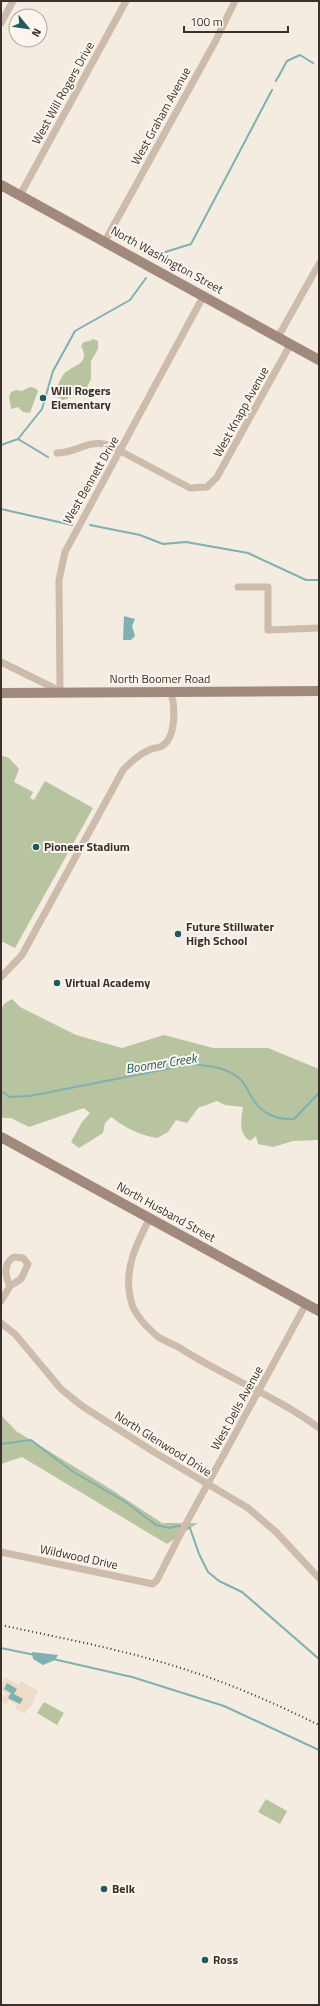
<svg xmlns="http://www.w3.org/2000/svg" width="320" height="2006" viewBox="0 0 320 2006" font-family="'Titillium Web',sans-serif">
	<style>
		.green { fill: #b8c4a0 }
		.plaza { fill: #ecdcc8 }
		.water { fill: #7fb0b2 }
		.lines { fill: none; stroke-linecap: round; stroke-linejoin: round }
		.stream { stroke: #7fb0b2; stroke-width: 2 }
		.street { stroke: #cdbbac; stroke-width: 7 }
		.secondary { stroke: #a18a7d; stroke-width: 10 }
		.rail { stroke: #3b302b; stroke-width: 2; stroke-dasharray: 1 3; stroke-linecap: butt }
		.poi-dot { fill: #1f5a5e; stroke: #fbf5ee; stroke-width: 1.5 }
		.labels { text-anchor: middle; stroke-width: 4; stroke-linejoin: round; paint-order: stroke }
		.street-label { font-size: 12px; fill: #3b302b; stroke: #fbf5ee }
		.poi-label { font-size: 12px; font-weight: bold; fill: #3b302b; stroke: #fbf5ee; text-anchor: start }
		.water-label { font-size: 13px; font-style: italic; fill: #1f5a5e; stroke: #fbf5ee }
	</style>
	<rect width="100%" height="100%" fill="#f4ebe1"/>
	<!-- green -->
	<path class="green" d="M 93,339 L 98,341 L 98,349 L 91,361 L 91,379 L 87,387 L 76,392 L 67,399 L 62,400 L 57,396 L 56,391 C 57,387 61,377 64,374 C 73,364 91,365 81,346 L 84,342 L 90,341 Z
		M 30,387 L 35,388 L 38,391 L 30,413 L 23,412 L 18,407 L 11,409 L 9,397 L 11,392 L 16,390 L 22,391 Z
		M 3,756 L 9,758 L 19,769 L 14,782 L 33,792 L 30,798 L 34,800 L 45,781 L 93,808 L 15,948 L 1,941 L 1,757 Z
		M 12,999 L 20,1007 L 76,1035 L 122,1048 L 164,1035 L 213,1048 L 268,1048 L 319,1069 L 319,1140 L 293,1141 L 273,1147 L 258,1144 L 256,1136 L 250,1141 C 238,1133 241,1120 243,1107 L 225,1105 L 217,1101 C 210,1103 206,1106 199,1107 L 187,1123 L 176,1120 L 168,1132 L 157,1138 C 139,1135 126,1128 111,1117 L 105,1123 L 103,1133 L 79,1148 L 71,1142 L 82,1122 L 90,1113 L 84,1108 L 29,1127 L 11,1118 L 1,1118 L 1,1010 L 4,1004 Z
		M 1,1415 L 16,1431 L 109,1488 L 162,1523 L 198,1523 L 167,1544 L 22,1457 L 1,1464 Z
		M 44,1702 L 64,1713 L 57,1725 L 37,1713 Z
		M 266,1799 L 287,1811 L 280,1824 L 258,1812 Z"/>
	<!-- plaza -->
	<path class="plaza" d="M 4,1677 L 19,1685 L 21,1681 L 38,1691 L 30,1708 L 25,1711 L 26,1714 L 15,1709 L 17,1705 L 9,1700 L 6,1704 L 3,1702 L 1,1704 L 1,1694 L 5,1696 L 6,1693 L 1,1690 Z"/>
	<!-- water -->
	<path class="water" d="M 124,616 L 135,619 L 132,626 L 135,636 L 131,640 L 123,640 Z
		M 32,1652 L 58,1655 L 55,1660 L 43,1665 L 33,1659 Z
		M 7,1683 L 17,1689 L 14,1694 L 23,1699 L 20,1704 L 8,1698 L 11,1693 L 4,1689 Z"/>
	<g class="lines">
		<!-- stream -->
		<path class="stream" d="M 276,81 L 287,61 L 300,55 L 313,63
			M 162,253 L 191,244 L 272,90
			M 18,439 L 42,409 L 53,371 L 75,331 L 130,300 L 146,278
			M 1,445 L 18,439 L 48,457
			M 1,509 L 72,525
			M 90,525 L 140,535 L 163,544 L 186,542 L 248,553 L 306,580 L 319,580
			M 1,1091 L 10,1097 L 30,1096 L 192,1064 C 210,1066 227,1067 241,1080 C 245,1084 248,1091 251,1096 C 261,1113 274,1120 294,1119 L 319,1093
			M 1,1444 L 31,1440 L 72,1471 L 124,1501 L 156,1525 L 170,1528 L 177,1526 L 181,1526
			M 186,1527 L 190,1528 L 199,1554 L 208,1572 L 219,1581 L 242,1592 L 319,1659
			M 1,1648 L 35,1655
			M 53,1659 L 132,1677 L 224,1706 L 319,1750"/>
		<!-- street -->
		<path class="street" d="M 1,23 L 13,1
			M 20,195 L 126,1
			M 105,241 L 215,42 L 235,1
			M 278,337 L 319,264
			M 57,453 C 77,453 87,439 109,445 L 190,488 L 207,487 L 217,477 L 290,345
			M 238,587 L 268,587 L 268,630 L 319,628
			M 1,662 L 60,691 L 59,580 L 65,552 L 204,295
			M 1,977 L 22,955 L 123,770 C 131,762 139,754 151,749 C 153,748 157,748 160,747 C 177,740 175,706 171,692
			M 150,1218 C 136,1244 123,1271 131,1301 C 134,1315 148,1328 158,1337 C 165,1341 173,1344 180,1348 C 225,1377 276,1396 319,1428
			M 1,1301 L 10,1286 L 21,1279 L 28,1264 L 23,1258 L 14,1257 C 3,1263 5,1276 10,1286
			M 1,1323 L 15,1334 L 61,1389 L 82,1406 L 154,1452 L 248,1508 L 276,1532 L 319,1578
			M 1,1552 L 153,1584 L 157,1580 L 182,1531 L 306,1304"/>
		<!-- secondary -->
		<path class="secondary" d="M 1,185 L 319,360
			M 1,693 L 319,691
			M 1,1137 L 319,1311"/>
		<!-- rail -->
		<path class="rail" d="M 1,1625 C 65,1639 131,1651 193,1672 C 236,1686 278,1705 319,1725"/>
	</g>
	<!-- markers -->
	<g class="poi-dot">
		<circle cx="43" cy="398" r="4"/>
		<circle cx="36" cy="847" r="4"/>
		<circle cx="178" cy="934" r="4"/>
		<circle cx="57" cy="983" r="4"/>
		<circle cx="104" cy="1889" r="4"/>
		<circle cx="205" cy="1960" r="4"/>
	</g>
	<g class="labels">
		<!-- street labels -->
		<g class="street-label">
			<text transform="translate(63 93) rotate(-61)" y="4">West Will Rogers Drive</text>
			<text transform="translate(161 116) rotate(-61)" y="4">West Graham Avenue</text>
			<text transform="translate(167 260) rotate(29)" y="4">North Washington Street</text>
			<text transform="translate(241 412) rotate(-61)" y="4">West Knapp Avenue</text>
			<text transform="translate(91 480) rotate(-60)" y="4">West Bennett Drive</text>
			<text x="160" y="683">North Boomer Road</text>
			<text transform="translate(166 1212) rotate(29)" y="4">North Husband Street</text>
			<text transform="translate(237 1408) rotate(-61)" y="4">West Dells Avenue</text>
			<text transform="translate(163 1444) rotate(32)" y="4">North Glenwood Drive</text>
			<text transform="translate(79 1557) rotate(12)" y="4">Wildwood Drive</text>
		</g>
		<!-- poi labels -->
		<g class="poi-label">
			<text x="51" y="395">Will Rogers<tspan x="51" dy="14">Elementary</tspan></text>
			<text x="44" y="851">Pioneer Stadium</text>
			<text x="186" y="931">Future Stillwater<tspan x="186" dy="14">High School</tspan></text>
			<text x="65" y="987">Virtual Academy</text>
			<text x="112" y="1893">Belk</text>
			<text x="213" y="1964">Ross</text>
		</g>
		<!-- water labels -->
		<g class="water-label">
			<text transform="translate(161 1063) rotate(-9)" y="5">Boomer Creek</text>
		</g>
	</g>
	<!-- border -->
	<rect width="320" height="2006" fill="none" stroke="#3b302b" stroke-width="4"/>
	<!-- north arrow -->
	<g transform="translate(28 28) rotate(119)"><circle r="19" fill="#fbf5ee" stroke="#aea6a0"/>
	<path d="M0-3L7 15L0 10L-7 15Z" fill="#1f5a5e"/>
	<text y="-6" font-size="11" font-weight="bold" text-anchor="middle" fill="#3b302b">N</text>
	</g>
	<!-- scale -->
	<path d="M184 26v6h104v-6" fill="none" stroke="#3b302b" stroke-width="2"/>
	<text x="190" y="26" font-size="12" fill="#3b302b" stroke="#fbf5ee" stroke-width="3" paint-order="stroke">100 m</text>
</svg>
